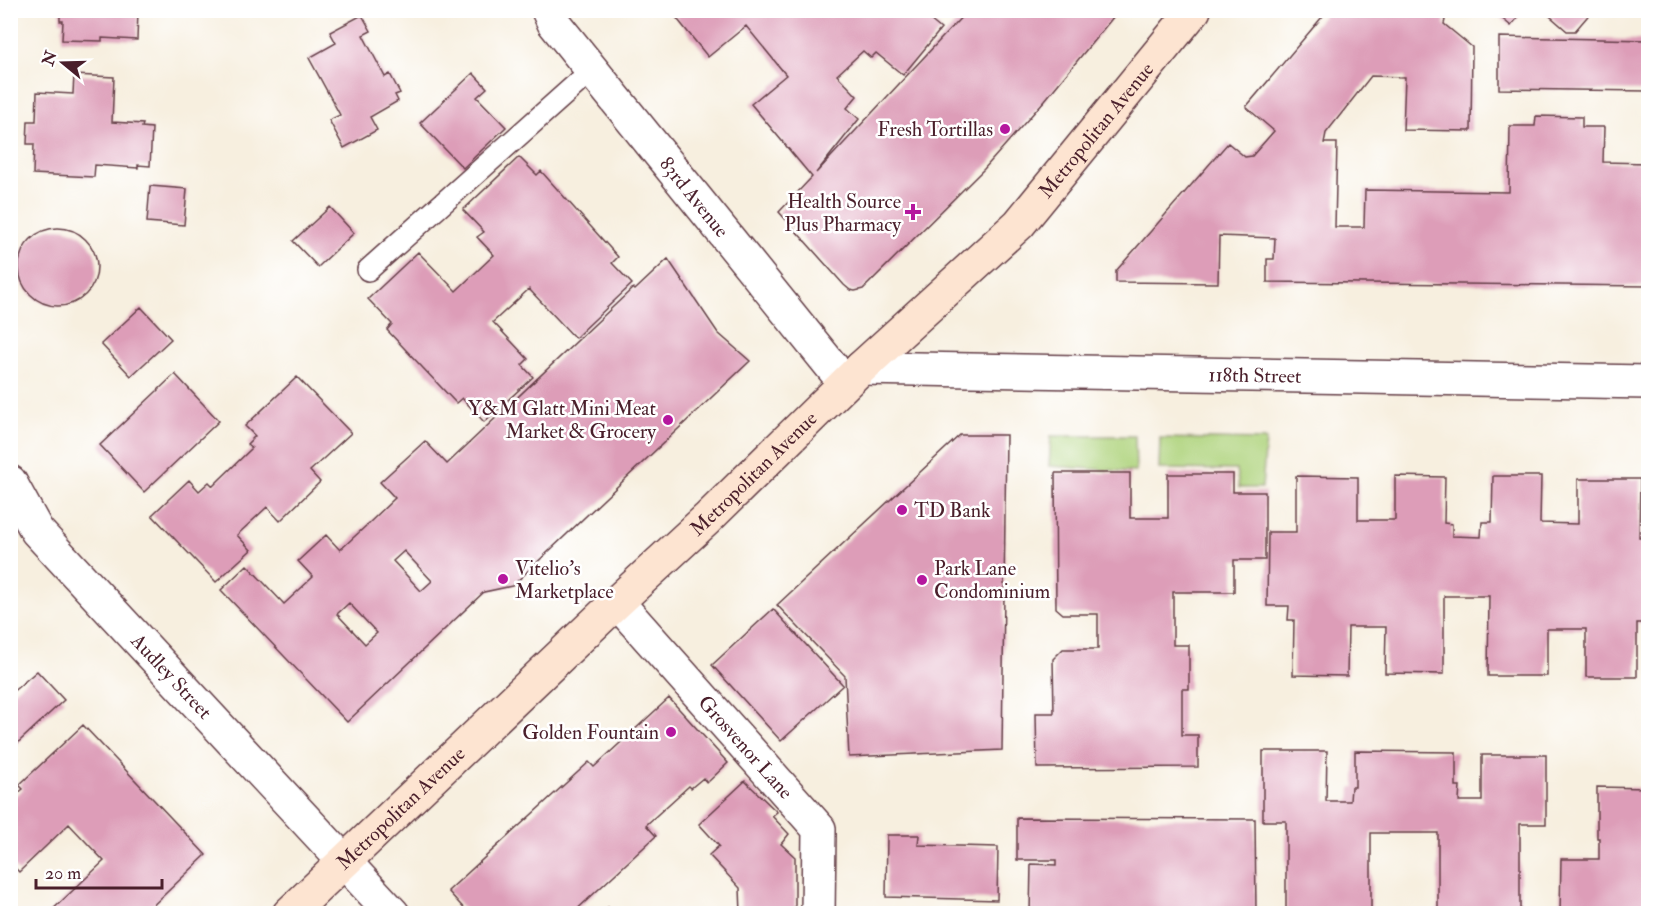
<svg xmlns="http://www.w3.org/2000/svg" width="1659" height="924" viewBox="0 0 1659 924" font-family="'IM FELL Double Pica',serif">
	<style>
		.green { fill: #aed37c; stroke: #7c7954; stroke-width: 1.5 }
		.building { fill: #dd9db8; fill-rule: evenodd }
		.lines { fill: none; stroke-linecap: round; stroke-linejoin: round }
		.service-casing { stroke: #643e46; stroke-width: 24 }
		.minor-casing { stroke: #643e46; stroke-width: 36 }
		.secondary-casing { stroke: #643e46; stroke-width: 36 }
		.service { stroke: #fff; stroke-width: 21 }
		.minor { stroke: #fff; stroke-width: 33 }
		.secondary { stroke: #fde4d1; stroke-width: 33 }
		.poi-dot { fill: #b5179e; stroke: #fff; stroke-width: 2 }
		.labels { text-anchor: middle; stroke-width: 5; stroke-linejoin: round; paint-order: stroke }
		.poi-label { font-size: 20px; fill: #4a1f2b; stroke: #fff; text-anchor: end }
		.street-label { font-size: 20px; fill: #4a1f2b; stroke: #fff }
	</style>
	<rect width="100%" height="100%" fill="#fff"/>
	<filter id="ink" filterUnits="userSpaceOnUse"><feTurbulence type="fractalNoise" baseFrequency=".0167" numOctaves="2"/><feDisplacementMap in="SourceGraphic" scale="12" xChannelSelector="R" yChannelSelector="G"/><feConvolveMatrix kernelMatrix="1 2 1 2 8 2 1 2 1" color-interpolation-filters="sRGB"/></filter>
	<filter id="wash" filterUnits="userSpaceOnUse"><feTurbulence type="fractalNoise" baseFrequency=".008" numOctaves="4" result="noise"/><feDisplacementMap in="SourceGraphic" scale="24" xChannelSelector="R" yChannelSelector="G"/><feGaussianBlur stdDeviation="1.35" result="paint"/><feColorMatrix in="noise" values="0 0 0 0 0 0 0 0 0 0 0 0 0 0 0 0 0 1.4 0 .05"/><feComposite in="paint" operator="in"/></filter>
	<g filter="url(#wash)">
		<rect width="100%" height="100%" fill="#f7efdf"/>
		<!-- green -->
		<path class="green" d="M 1051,436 L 1135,436 L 1136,472 L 1049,466 Z
			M 1160,438 L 1266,440 L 1262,488 L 1239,488 L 1236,470 L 1159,469 Z"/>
		<g id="blocks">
			<!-- building -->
			<path class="building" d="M 60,10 L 138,10 L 137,40 L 102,38 L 102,41 L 62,40 L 63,21 L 60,21 Z
				M 670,10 L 918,10 L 941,29 L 903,75 L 876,53 L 871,58 L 863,51 L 837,75 L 857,96 L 847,108 L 859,119 L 816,173 L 968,10 L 1119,10 L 1045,100 L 984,169 L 863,289 L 855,291 L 850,290 L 844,285 L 779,212 L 812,177 L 751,104 L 786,75 L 746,26 L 708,57 Z
				M 1328,10 L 1434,10 L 1445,20 L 1444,24 L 1472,47 L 1471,131 L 1403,130 L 1405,77 L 1371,76 L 1326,133 L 1324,143 L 1337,143 L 1335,227 L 1364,227 L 1365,190 L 1509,192 L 1510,126 L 1535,126 L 1536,116 L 1582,117 L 1582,127 L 1604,127 L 1603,162 L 1647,163 L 1646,173 L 1648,173 L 1648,286 L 1267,282 L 1267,259 L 1274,259 L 1275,238 L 1219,236 L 1218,283 L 1116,282 L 1116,271 L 1228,143 L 1245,157 L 1252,156 L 1274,131 L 1246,107 Z
				M 1492,10 L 1524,10 L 1511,26 Z
				M 1543,10 L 1593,10 L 1575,31 L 1567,31 Z
				M 362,15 L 371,31 L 363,35 L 385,77 L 390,74 L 400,93 L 395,95 L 398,101 L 370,117 L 377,130 L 344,148 L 329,120 L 340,115 L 309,58 L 336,43 L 330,32 Z
				M 1499,37 L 1648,40 L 1648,91 L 1499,89 Z
				M 473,73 L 487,88 L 477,97 L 506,127 L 463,168 L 420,123 Z
				M 74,75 L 114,77 L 112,122 L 143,124 L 142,127 L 152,128 L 150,166 L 138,165 L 138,168 L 95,165 L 94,177 L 33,174 L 34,144 L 27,144 L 28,121 L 36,121 L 37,92 L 73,94 Z
				M 519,157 L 537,175 L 541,171 L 618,257 L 612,263 L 632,284 L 575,338 L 529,289 L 493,322 L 528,359 L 522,365 L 533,377 L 484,422 L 462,398 L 456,403 L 387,330 L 392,324 L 368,299 L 418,252 L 456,291 L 494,255 L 477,237 L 484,232 L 463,210 Z
				M 150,186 L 187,189 L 184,225 L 147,222 Z
				M 330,207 L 354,233 L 318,267 L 293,241 Z
				M19 267a39 39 0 1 1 78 0a39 39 0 1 1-78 0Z
				M 668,259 L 718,333 L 750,361 L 512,586 L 484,592 L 347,722 L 221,590 L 247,565 L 284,604 L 313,577 L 298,561 L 326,535 L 340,550 L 368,524 L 395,498 L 380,482 L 425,441 L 447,464 L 633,288 L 635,290 ZM 404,551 L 432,581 L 421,591 L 393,561 ZM 349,603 L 377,633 L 365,644 L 337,614 Z
				M 141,307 L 171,339 L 131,376 L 101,344 Z
				M 175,374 L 219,421 L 144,492 L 100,445 Z
				M 297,377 L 351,433 L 310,471 L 320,482 L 280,521 L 267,507 L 237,535 L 251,550 L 216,582 L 152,515 L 189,480 L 199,491 L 209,482 L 213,486 L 220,479 L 252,448 L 247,444 L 255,436 L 245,426 Z
				M 960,435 L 1006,435 L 1002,750 L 849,757 L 845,676 L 777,605 Z
				M 1055,473 L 1130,473 L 1130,518 L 1168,518 L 1168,474 L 1233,474 L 1233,492 L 1265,492 L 1265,560 L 1234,560 L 1234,592 L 1173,592 L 1173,645 L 1189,645 L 1189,689 L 1182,689 L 1182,735 L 1198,735 L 1198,767 L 1037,768 L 1036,713 L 1054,713 L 1053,659 L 1063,649 L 1098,649 L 1098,614 L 1063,614 L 1056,608 Z
				M 1296,476 L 1358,477 L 1358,520 L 1395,520 L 1395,476 L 1445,477 L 1444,523 L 1452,524 L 1452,536 L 1481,537 L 1482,522 L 1492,522 L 1493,476 L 1541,476 L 1540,523 L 1578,524 L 1578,479 L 1640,479 L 1639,538 L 1648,538 L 1648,609 L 1645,609 L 1645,623 L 1637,623 L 1637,677 L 1586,677 L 1586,629 L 1547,629 L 1547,676 L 1488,676 L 1489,596 L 1444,596 L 1444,674 L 1385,673 L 1386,627 L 1348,627 L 1347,676 L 1293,675 L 1294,620 L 1288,620 L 1289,606 L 1267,606 L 1268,532 L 1296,532 Z
				M 773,609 L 843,685 L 781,741 L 712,665 Z
				M 37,671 L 64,700 L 10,750 L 10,694 Z
				M 669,698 L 728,763 L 707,783 L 703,778 L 691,788 L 689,786 L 646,825 L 656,836 L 572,914 L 469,914 L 448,891 L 589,762 L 594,767 Z
				M 83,725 L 206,855 L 144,914 L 48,914 L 104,861 L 69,824 L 19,872 L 10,863 L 10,800 L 23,789 L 19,785 Z
				M 1263,751 L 1327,751 L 1326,801 L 1350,801 L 1351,787 L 1355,787 L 1355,751 L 1456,752 L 1456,786 L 1460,786 L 1459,801 L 1482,801 L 1482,755 L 1546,755 L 1546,824 L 1520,824 L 1520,914 L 1438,914 L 1438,833 L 1371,833 L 1371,914 L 1286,914 L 1286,821 L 1263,821 Z
				M 745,781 L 777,812 L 772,816 L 789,834 L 781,844 L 795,857 L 795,914 L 741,914 L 740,888 L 709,855 L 719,846 L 699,824 Z
				M 1597,787 L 1648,788 L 1648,914 L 1560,914 L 1561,859 L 1599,859 L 1599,838 L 1597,838 Z
				M 1017,818 L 1255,819 L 1256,914 L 1030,914 L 1031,864 L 1056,865 L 1056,860 L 1017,860 Z
				M 887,835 L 919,835 L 918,845 L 998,847 L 997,900 L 886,897 Z
				M 608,907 L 614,914 L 601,914 Z"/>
		</g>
	</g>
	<g filter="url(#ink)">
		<use href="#blocks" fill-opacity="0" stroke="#643e46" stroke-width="1.5"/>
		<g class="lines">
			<defs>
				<path id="service" d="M 368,270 L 592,70"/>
				<g id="minor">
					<path id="s1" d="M 548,10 L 554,23 L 845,383"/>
					<path id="s2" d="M 861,368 L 1648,382"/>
					<path id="s3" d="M 10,482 L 37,531 L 393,914"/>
					<path id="s4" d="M 617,602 L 819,829 L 818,914"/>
				</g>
				<g id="secondary">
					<path id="s5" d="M 289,914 L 617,602 L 707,519 L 861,368 L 1019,224 L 1194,10"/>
				</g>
			</defs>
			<!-- service casing -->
			<use href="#service" class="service-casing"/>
			<!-- minor casing -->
			<use href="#minor" class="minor-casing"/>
			<!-- secondary casing -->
			<use href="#secondary" class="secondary-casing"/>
			<!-- service -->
			<use href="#service" class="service"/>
			<!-- minor -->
			<use href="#minor" class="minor"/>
			<!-- secondary -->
			<use href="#secondary" class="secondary"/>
		</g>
	</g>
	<!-- markers -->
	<g class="poi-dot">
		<circle cx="1005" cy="129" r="6"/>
		<path d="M910 203h6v6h6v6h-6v6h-6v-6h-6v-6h6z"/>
		<circle cx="668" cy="420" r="6"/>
		<circle cx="902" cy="510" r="6"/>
		<circle cx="503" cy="579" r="6"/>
		<circle cx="922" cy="580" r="6"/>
		<circle cx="671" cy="732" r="6"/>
	</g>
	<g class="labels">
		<!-- poi labels -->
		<g class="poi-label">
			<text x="993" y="136">Fresh Tortillas</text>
			<text x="901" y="208">Health Source<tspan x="901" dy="23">Plus Pharmacy</tspan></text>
			<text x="656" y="415">Y&amp;M Glatt Mini Meat<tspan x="656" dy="23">Market &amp; Grocery</tspan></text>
			<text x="914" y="517" text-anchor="start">TD Bank</text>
			<text x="515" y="575" text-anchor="start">Vitelio's<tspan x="515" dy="23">Marketplace</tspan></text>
			<text x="934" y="575" text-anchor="start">Park Lane<tspan x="934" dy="23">Condominium</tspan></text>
			<text x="659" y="739">Golden Fountain</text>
		</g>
		<!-- street labels -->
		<g class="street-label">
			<text dy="7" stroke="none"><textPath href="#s5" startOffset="1126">Metropolitan Avenue</textPath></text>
			<text dy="7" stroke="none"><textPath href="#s1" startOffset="238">83rd Avenue</textPath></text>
			<text dy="7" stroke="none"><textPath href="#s2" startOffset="394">118th Street</textPath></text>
			<text dy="7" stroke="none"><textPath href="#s5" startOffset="640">Metropolitan Avenue</textPath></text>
			<text dy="7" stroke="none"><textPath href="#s3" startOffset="254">Audley Street</textPath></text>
			<text dy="7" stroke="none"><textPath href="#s4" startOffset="194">Grosvenor Lane</textPath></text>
			<text dy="7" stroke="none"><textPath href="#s5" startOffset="154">Metropolitan Avenue</textPath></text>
		</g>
	</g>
	<!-- margin -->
	<rect width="1659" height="924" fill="none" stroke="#fff" stroke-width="36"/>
	<!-- north arrow -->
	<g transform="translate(63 63) rotate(289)" stroke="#ffffff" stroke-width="4.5" paint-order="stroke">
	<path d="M0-4.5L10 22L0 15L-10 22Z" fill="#4a1f2b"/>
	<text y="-9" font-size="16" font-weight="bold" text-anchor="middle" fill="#4a1f2b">N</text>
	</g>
	<!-- scale -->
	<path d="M36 879v9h126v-9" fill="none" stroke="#4a1f2b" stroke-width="3"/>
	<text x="45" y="879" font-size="18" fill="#4a1f2b" stroke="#ffffff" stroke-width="4.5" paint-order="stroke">20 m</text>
</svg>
